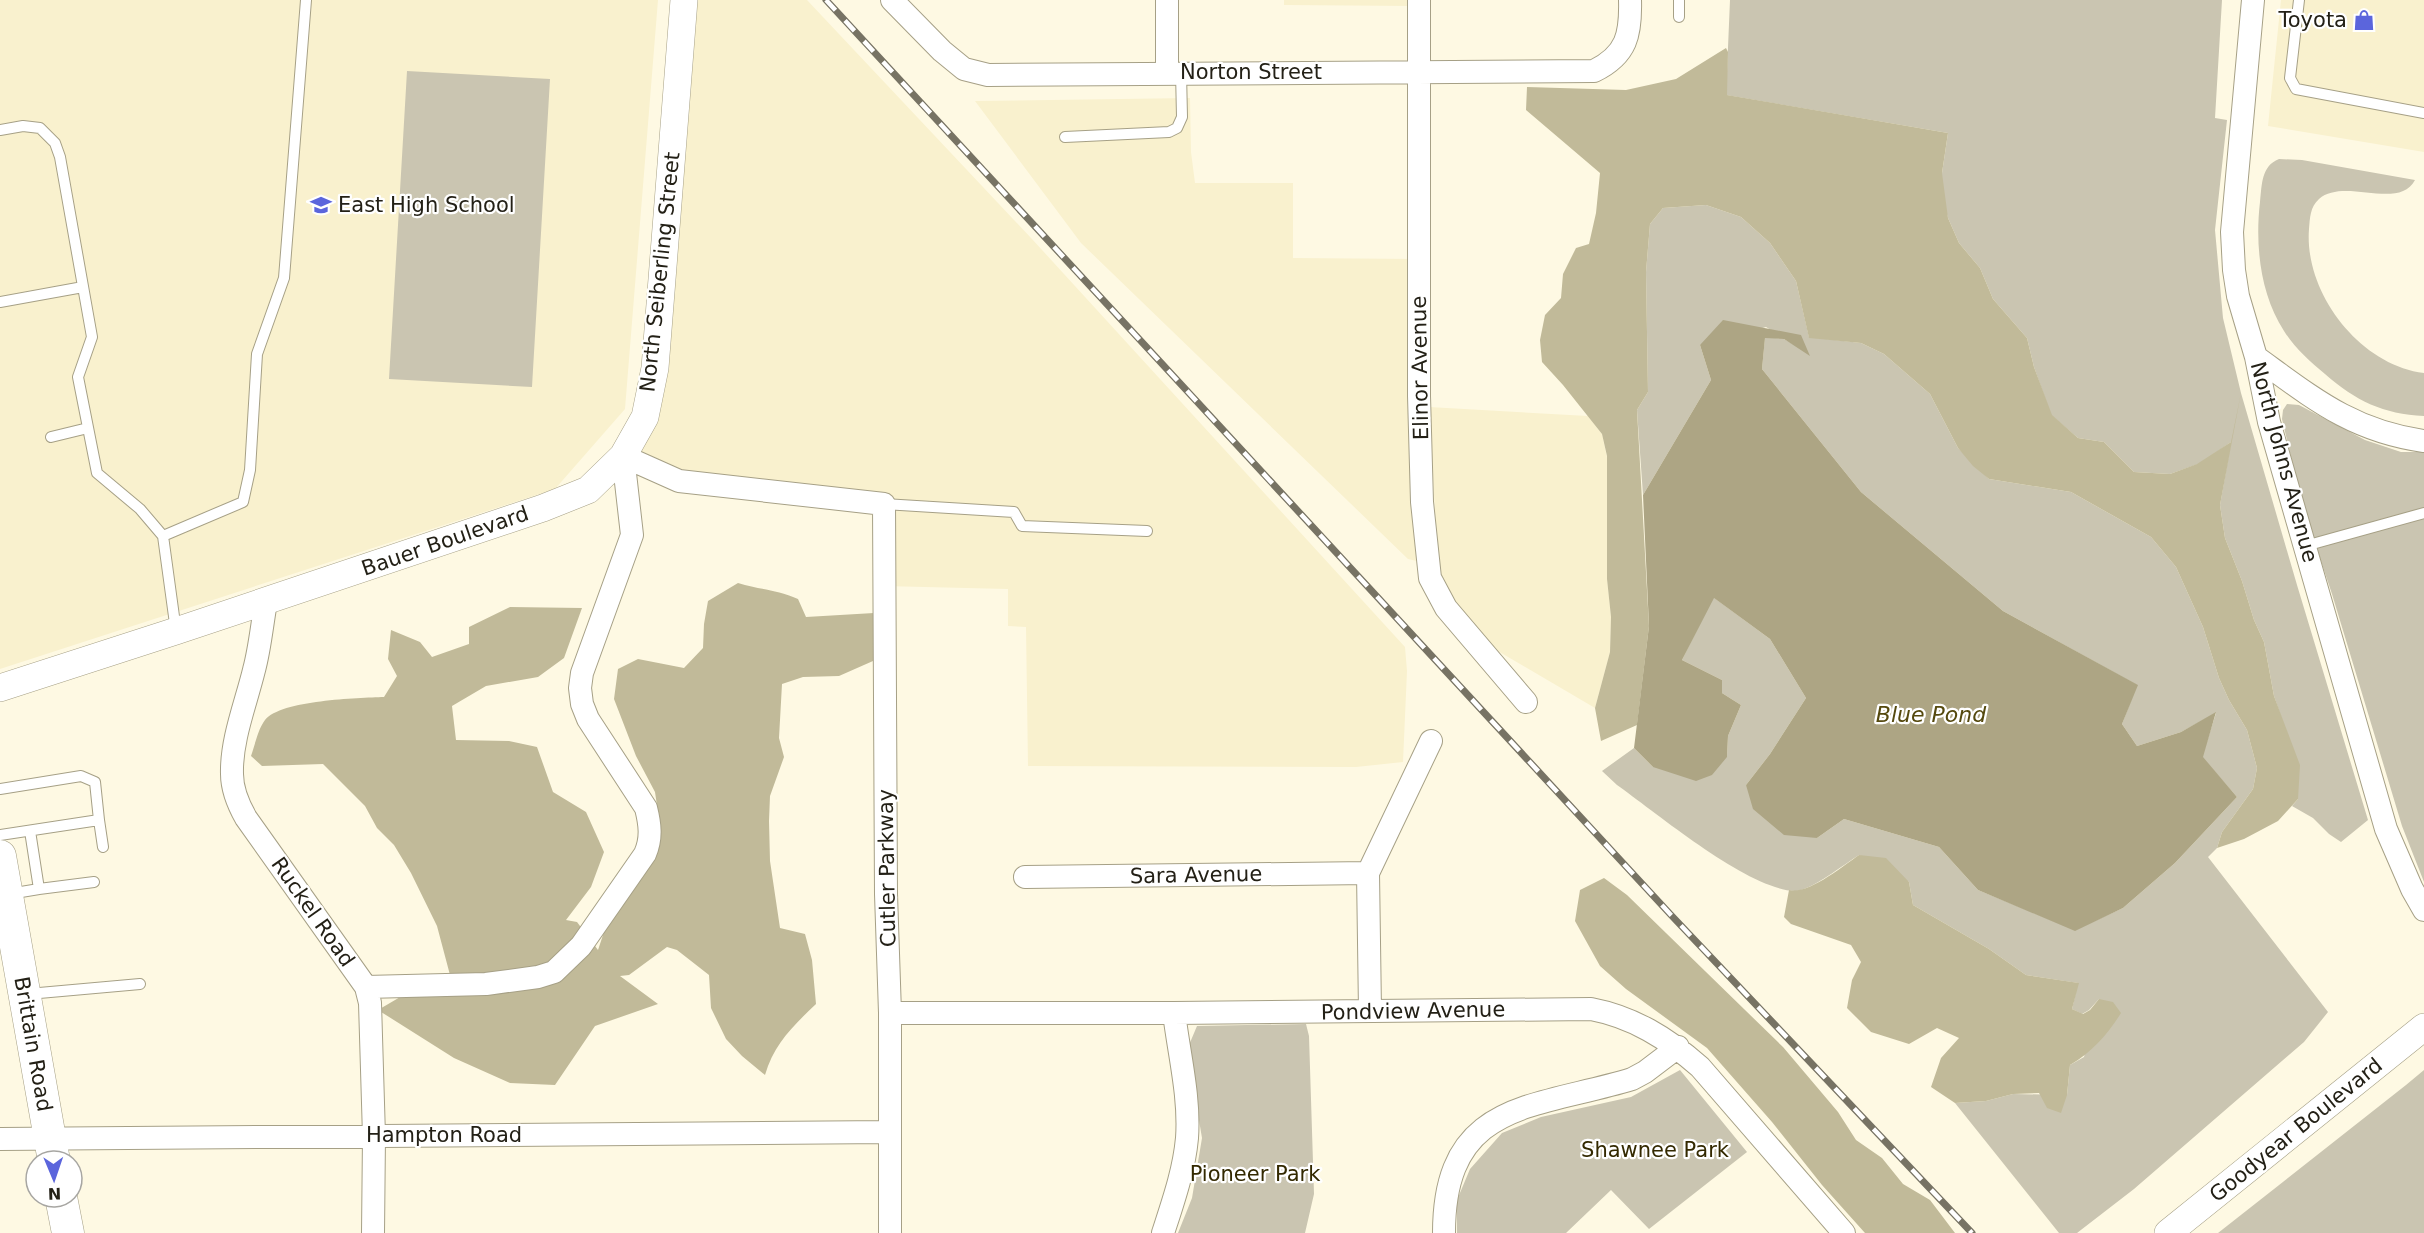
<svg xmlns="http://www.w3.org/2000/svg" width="2424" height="1233" viewBox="0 0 2424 1233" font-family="'DejaVu Sans',sans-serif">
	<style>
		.built { fill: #f9f1ce }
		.green { fill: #cac5b1 }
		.forest { fill: #c1ba99 }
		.water { fill: #ada584 }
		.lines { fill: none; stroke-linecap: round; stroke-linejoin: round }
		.service-casing { stroke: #a6a086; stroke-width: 12 }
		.minor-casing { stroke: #a6a086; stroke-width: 24 }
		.tertiary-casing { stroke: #a6a086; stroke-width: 28 }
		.secondary-casing { stroke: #a6a086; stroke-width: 33 }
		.service { stroke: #fff; stroke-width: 10 }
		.minor { stroke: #fff; stroke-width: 22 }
		.tertiary { stroke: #fff; stroke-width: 27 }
		.secondary { stroke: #fff; stroke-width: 32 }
		.rail-casing { stroke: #777364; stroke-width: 7 }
		.rail { stroke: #fff; stroke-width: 4.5; stroke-dasharray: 14; stroke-linecap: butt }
		.labels { text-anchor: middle; stroke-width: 4.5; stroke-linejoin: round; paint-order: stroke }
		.poi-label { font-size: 21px; fill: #232016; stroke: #fff; text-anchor: end }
		.street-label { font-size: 21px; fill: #232016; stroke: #fff }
		.park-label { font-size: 21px; fill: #332900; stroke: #fff }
		.water-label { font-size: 22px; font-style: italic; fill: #55490e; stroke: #fff }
	</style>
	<rect width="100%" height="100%" fill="#fef9e3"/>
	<!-- built -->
	<path class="built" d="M 0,0 L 658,0 L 625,409 L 555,489 L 0,669 Z
		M 684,0 L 807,0 L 1032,239 L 1405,647 L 1407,671 L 1403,762 L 1356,767 L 1028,766 L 1026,627 L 1008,626 L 1008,589 L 883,586 L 884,504 L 679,481 L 623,456 L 645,417 Z
		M 1284,0 L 1413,0 L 1413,6 L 1284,5 Z
		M 2281,0 L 2424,0 L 2424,152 L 2268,126 Z
		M 1190,98 L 1191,152 L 1195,183 L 1293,183 L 1293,258 L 1419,259 L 1426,563 L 1408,559 L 1081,243 L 975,101 Z
		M 1429,407 L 1588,416 L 1602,434 L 1607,457 L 1607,579 L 1611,617 L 1610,652 L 1595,708 L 1491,647 L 1439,582 Z"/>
	<!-- green -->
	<path class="green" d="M 1730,0 L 2222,0 L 2215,118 L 2227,120 L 2215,230 L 2223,318 L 2241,393 L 2297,585 L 2368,820 L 2341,842 L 2329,834 L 2313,818 L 2292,806 L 2298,799 L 2285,728 L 2274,696 L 2264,642 L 2254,620 L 2242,581 L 2225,538 L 2220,505 L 2231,442 L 2201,463 L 2170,474 L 2134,472 L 2104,442 L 2078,438 L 2051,415 L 2034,367 L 2027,338 L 1993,299 L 1980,268 L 1959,243 L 1948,218 L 1942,195 L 1942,173 L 1948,133 L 1726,95 Z
		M 407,71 L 550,79 L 532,387 L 389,379 Z
		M 2279,159 L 2302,160 L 2415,180 C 2399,211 2344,177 2319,199 C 2310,207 2310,218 2309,229 C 2304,292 2359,365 2424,373 L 2424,416 C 2383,414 2356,401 2325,374 C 2310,362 2294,347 2284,331 C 2260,294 2255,245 2260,202 C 2262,185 2261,166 2279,159 Z
		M 1706,205 L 1741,217 L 1770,243 L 1796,281 L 1809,337 L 1861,343 L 1884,354 L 1930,394 L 1958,448 L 1989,479 L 2071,492 L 2151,537 L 2176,567 L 2203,627 L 2219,678 L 2229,700 L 2247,730 L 2257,768 L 2253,789 L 2222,832 L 2217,848 L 2208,857 L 2328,1012 L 2304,1042 L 2134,1189 L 2077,1233 L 2059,1233 L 1955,1103 L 1986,1101 L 2013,1094 L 2067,1095 L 2070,1065 L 2084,1057 L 2099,999 L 2089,1010 L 2082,1014 L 2072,1009 L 2078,983 L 2026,975 L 1989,949 L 1913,905 L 1909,882 L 1859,855 C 1846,863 1809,892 1795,891 C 1747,889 1658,814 1617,785 L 1602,771 L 1634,748 L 1653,767 L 1727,757 L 1728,736 L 1741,705 L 1722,693 L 1722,680 L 1682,660 L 1713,597 L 1770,639 L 1806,698 L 1770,754 L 1746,785 L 1817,838 L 1844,819 L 1939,847 L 1978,890 L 2075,930 L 2123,908 L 2175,863 L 2237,797 L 2202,757 L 2216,713 L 2181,732 L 2137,746 L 2122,724 L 2137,685 L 2003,611 L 1861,492 L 1762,369 L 1765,337 L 1784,339 L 1810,354 L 1766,327 L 1700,345 L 1711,380 L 1643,495 L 1637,410 L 1648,392 L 1646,272 L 1650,224 L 1663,208 Z
		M 2287,404 L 2299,405 L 2365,440 L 2401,452 L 2424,452 L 2424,882 L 2402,826 L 2332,594 L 2303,507 L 2282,419 L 2283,410 Z
		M 1306,1024 L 1309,1036 L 1314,1194 L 1305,1233 L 1178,1233 L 1192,1198 L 1202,1138 L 1190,1067 L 1189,1045 L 1197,1026 Z
		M 1680,1070 L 1747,1152 L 1649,1229 L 1611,1190 L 1566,1233 L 1457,1233 L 1457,1200 L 1470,1169 L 1502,1133 L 1541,1117 L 1631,1097 Z
		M 2424,1070 L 2424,1233 L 2218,1233 L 2406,1085 Z"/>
	<!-- forest -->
	<path class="forest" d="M 1726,48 L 1728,52 L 1727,95 L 1948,133 L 1942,173 L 1948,218 L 1959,243 L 1980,268 L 1993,299 L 2027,338 L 2034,367 L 2052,415 L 2078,438 L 2104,442 L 2134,472 L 2170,474 L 2197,464 L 2231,442 L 2241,393 L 2220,505 L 2225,538 L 2242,581 L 2254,620 L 2264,642 L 2274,696 L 2300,765 L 2298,799 L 2278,821 L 2244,839 L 2217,848 L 2222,832 L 2253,789 L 2257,768 L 2247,730 L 2229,700 L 2219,678 L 2203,627 L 2176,567 L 2151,537 L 2071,492 L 1989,479 L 1973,466 L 1958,448 L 1930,394 L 1884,354 L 1861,343 L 1809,338 L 1796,281 L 1770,243 L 1741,217 L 1706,205 L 1663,208 L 1650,224 L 1646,272 L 1648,392 L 1637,410 L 1649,626 L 1637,725 L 1601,741 L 1595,708 L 1610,652 L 1611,617 L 1607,579 L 1607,456 L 1602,434 L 1563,385 L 1542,362 L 1540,340 L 1545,315 L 1561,298 L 1563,274 L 1576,248 L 1589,244 L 1596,213 L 1600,173 L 1526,110 L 1527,87 L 1626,90 L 1676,79 Z
		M 738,583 C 760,590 776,589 798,599 L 806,617 L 874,613 L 873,661 L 839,676 L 803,677 L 782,684 L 779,738 L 784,757 L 770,796 L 769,821 L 770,861 L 780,928 L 805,934 L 812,960 L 816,1004 C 793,1026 774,1044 765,1075 L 742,1056 L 726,1039 L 711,1008 L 709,975 L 677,950 L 667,947 L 629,975 L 620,976 L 658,1004 L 595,1026 L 555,1085 L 510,1083 L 454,1058 L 378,1010 L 407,993 L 509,975 L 450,975 L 437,926 L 411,873 L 394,845 L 377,828 L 365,806 L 323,764 L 262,766 L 251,756 C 255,745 258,729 265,720 C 281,700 358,698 384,697 L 397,676 L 388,659 L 391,630 L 420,642 L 432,657 L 469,644 L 469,627 L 510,607 L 582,608 L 564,658 L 538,677 L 486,686 L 452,706 L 456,740 L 509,741 L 537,747 L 553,792 L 586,812 L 604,852 L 591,887 L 566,920 L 577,922 L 598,950 L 606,926 L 659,819 L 655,792 L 636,756 L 614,699 L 618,669 L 638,659 L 684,668 L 703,648 L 704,624 L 708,601 Z
		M 1859,855 L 1886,858 L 1909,882 L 1913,905 L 1989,949 L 2026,975 L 2079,983 L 2072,1009 L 2083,1014 L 2090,1010 L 2099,999 L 2113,1002 L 2121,1013 C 2108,1034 2092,1052 2070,1065 L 2067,1095 L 2061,1113 L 2047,1108 L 2039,1093 L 2013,1094 L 1986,1101 L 1955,1103 L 1931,1087 L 1941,1058 L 1959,1038 L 1937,1028 L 1909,1044 L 1871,1032 L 1847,1008 L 1852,980 L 1861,962 L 1851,945 L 1791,924 L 1784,917 L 1789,890 C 1808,895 1843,866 1859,855 Z
		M 1604,878 L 1627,895 L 1783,1047 L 1838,1112 L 1856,1140 L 1882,1158 L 1903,1184 L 1930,1200 L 1955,1233 L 1865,1233 L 1822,1185 L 1772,1122 L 1707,1048 L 1626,989 L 1600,966 L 1575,921 L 1580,890 Z"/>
	<!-- water -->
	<path class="water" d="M 1723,320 L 1801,335 L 1810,356 L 1784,339 L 1765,338 L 1762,369 L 1861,492 L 2003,611 L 2138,685 L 2122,724 L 2137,746 L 2181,732 L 2216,712 L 2203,757 L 2237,797 L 2175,863 L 2123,908 L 2075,931 L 1978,890 L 1939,847 L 1844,819 L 1817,838 L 1784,835 L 1753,809 L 1746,785 L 1770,754 L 1806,698 L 1770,639 L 1714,598 L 1682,660 L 1722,680 L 1722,693 L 1741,705 L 1728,736 L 1727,757 L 1712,775 L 1696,781 L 1653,767 L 1634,748 L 1649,626 L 1643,495 L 1711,380 L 1700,345 Z"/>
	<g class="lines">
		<defs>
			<path id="service" d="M 1679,0 L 1679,17
				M 2299,0 L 2290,78 L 2296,89 L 2424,113
				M 0,130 L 23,126 L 40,128 L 55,143 L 60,157 L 92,337 L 78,377 L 97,473 L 140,509 L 163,536 L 176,631
				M 1065,137 L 1169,132 L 1177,128 L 1182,117 L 1181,72
				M 0,302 L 83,287
				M 51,437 L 88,428
				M 884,504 L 1014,512 L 1022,526 L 1147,531
				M 163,536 L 243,502 L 250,470 L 257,354 L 284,278 L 306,0
				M 2305,546 L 2424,513
				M 0,789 L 81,776 L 95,782 L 99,820 L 0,835
				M 99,820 L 103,847
				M 39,889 L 94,882
				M 9,894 L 39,889 L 30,831
				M 28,994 L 140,984"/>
			<path id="minor" d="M 892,0 L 942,51 L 964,69 L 988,75 L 1594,71 C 1627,55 1631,34 1630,0
				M 1167,0 L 1167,72
				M 1419,0 L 1419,396 L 1422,502 L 1430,578 L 1446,608 L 1526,702
				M 2253,0 L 2232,232 L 2234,270 L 2238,296 L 2256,357 L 2269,422 L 2386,829 L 2412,889 L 2424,910
				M 2256,357 C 2313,398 2352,431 2424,441
				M 623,456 L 679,481 L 884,504 L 886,894 L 890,1013 L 890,1233
				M 266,602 C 262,624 260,648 254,670 C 246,703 231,740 232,774 C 232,790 238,804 246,818 L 366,987 L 370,1003 L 374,1136 L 373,1233
				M 1025,877 L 1368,873
				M 366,987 L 486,984 L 538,977 L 554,972 L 581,946 L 645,854 C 652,838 650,824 646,808 L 588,719 L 582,704 L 580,688 L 582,673 L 632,535 L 623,456
				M 1370,1011 L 1368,873 L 1431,741
				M 890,1013 L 1174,1013 L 1591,1009 C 1633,1017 1667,1038 1700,1067 L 1844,1233
				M 0,1139 L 889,1132
				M 1163,1233 C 1173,1202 1184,1171 1187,1138 C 1190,1097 1179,1054 1174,1013
				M 1444,1233 C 1444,1100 1534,1109 1632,1079 L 1645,1072 L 1678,1047"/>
			<path id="tertiary" d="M 0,688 L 176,631 L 543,508 L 588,490 L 623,456 L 645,417 L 655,368 L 684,0
				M 2168,1233 L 2424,1027"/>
			<path id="secondary" d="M 0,856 L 54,1161
				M 61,1197 L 68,1233"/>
		</defs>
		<!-- service casing -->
		<use href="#service" class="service-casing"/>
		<!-- minor casing -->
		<use href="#minor" class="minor-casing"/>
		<!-- tertiary casing -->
		<use href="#tertiary" class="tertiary-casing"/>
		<!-- secondary casing -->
		<use href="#secondary" class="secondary-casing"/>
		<!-- service -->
		<use href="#service" class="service"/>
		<!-- minor -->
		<use href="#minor" class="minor"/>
		<!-- tertiary -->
		<use href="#tertiary" class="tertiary"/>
		<!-- secondary -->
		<use href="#secondary" class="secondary"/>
		<defs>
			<path id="rail" d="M 826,0 L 1671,915 L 1972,1233"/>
		</defs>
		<!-- rail casing -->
		<use href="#rail" class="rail-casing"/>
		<!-- rail -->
		<use href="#rail" class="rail"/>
	</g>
	<!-- icons -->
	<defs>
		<symbol id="shop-bare" viewBox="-9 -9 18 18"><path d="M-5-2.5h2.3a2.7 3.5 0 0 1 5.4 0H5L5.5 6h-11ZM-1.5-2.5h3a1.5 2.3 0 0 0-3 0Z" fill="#5b65dc" stroke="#fff" stroke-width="2.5" paint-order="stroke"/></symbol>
		<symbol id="school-bare" viewBox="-9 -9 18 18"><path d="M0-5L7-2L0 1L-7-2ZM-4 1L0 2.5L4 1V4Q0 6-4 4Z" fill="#5b65dc" stroke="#fff" stroke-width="2.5" paint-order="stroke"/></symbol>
	</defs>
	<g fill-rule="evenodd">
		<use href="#shop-bare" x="2349" y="5" width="30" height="30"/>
		<use href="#school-bare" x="306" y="190" width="30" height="30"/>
	</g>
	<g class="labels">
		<!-- poi labels -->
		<g class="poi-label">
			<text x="2347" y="27">Toyota</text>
			<text x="338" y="212" text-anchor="start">East High School</text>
		</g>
		<!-- street labels -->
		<g class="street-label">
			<text x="1251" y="79">Norton Street</text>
			<text transform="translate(660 272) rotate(-84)" y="7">North Seiberling Street</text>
			<text transform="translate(1420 368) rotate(-91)" y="7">Elinor Avenue</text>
			<text transform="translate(2284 462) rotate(75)" y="7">North Johns Avenue</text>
			<text transform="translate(445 541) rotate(-19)" y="7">Bauer Boulevard</text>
			<text transform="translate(887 868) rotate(-91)" y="7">Cutler Parkway</text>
			<text transform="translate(1196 875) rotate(-1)" y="7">Sara Avenue</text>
			<text transform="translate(313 912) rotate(55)" y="7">Ruckel Road</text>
			<text transform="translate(1413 1011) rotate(-1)" y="7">Pondview Avenue</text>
			<text transform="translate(33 1044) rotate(80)" y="7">Brittain Road</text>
			<text transform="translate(2296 1130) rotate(-39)" y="7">Goodyear Boulevard</text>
			<text x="444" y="1142">Hampton Road</text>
		</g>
		<!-- park labels -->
		<g class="park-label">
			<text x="1655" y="1157">Shawnee Park</text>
			<text x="1255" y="1181">Pioneer Park</text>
		</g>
		<!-- water labels -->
		<g class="water-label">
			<text x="1931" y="722">Blue Pond</text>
		</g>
	</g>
	<!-- north arrow -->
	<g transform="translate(54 1179) rotate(178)"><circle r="28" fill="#ffffff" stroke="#a7a6a2" stroke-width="1.5"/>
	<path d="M0-4.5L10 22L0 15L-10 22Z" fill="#5b65dc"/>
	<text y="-9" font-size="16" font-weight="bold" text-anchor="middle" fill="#232016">N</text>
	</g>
</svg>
